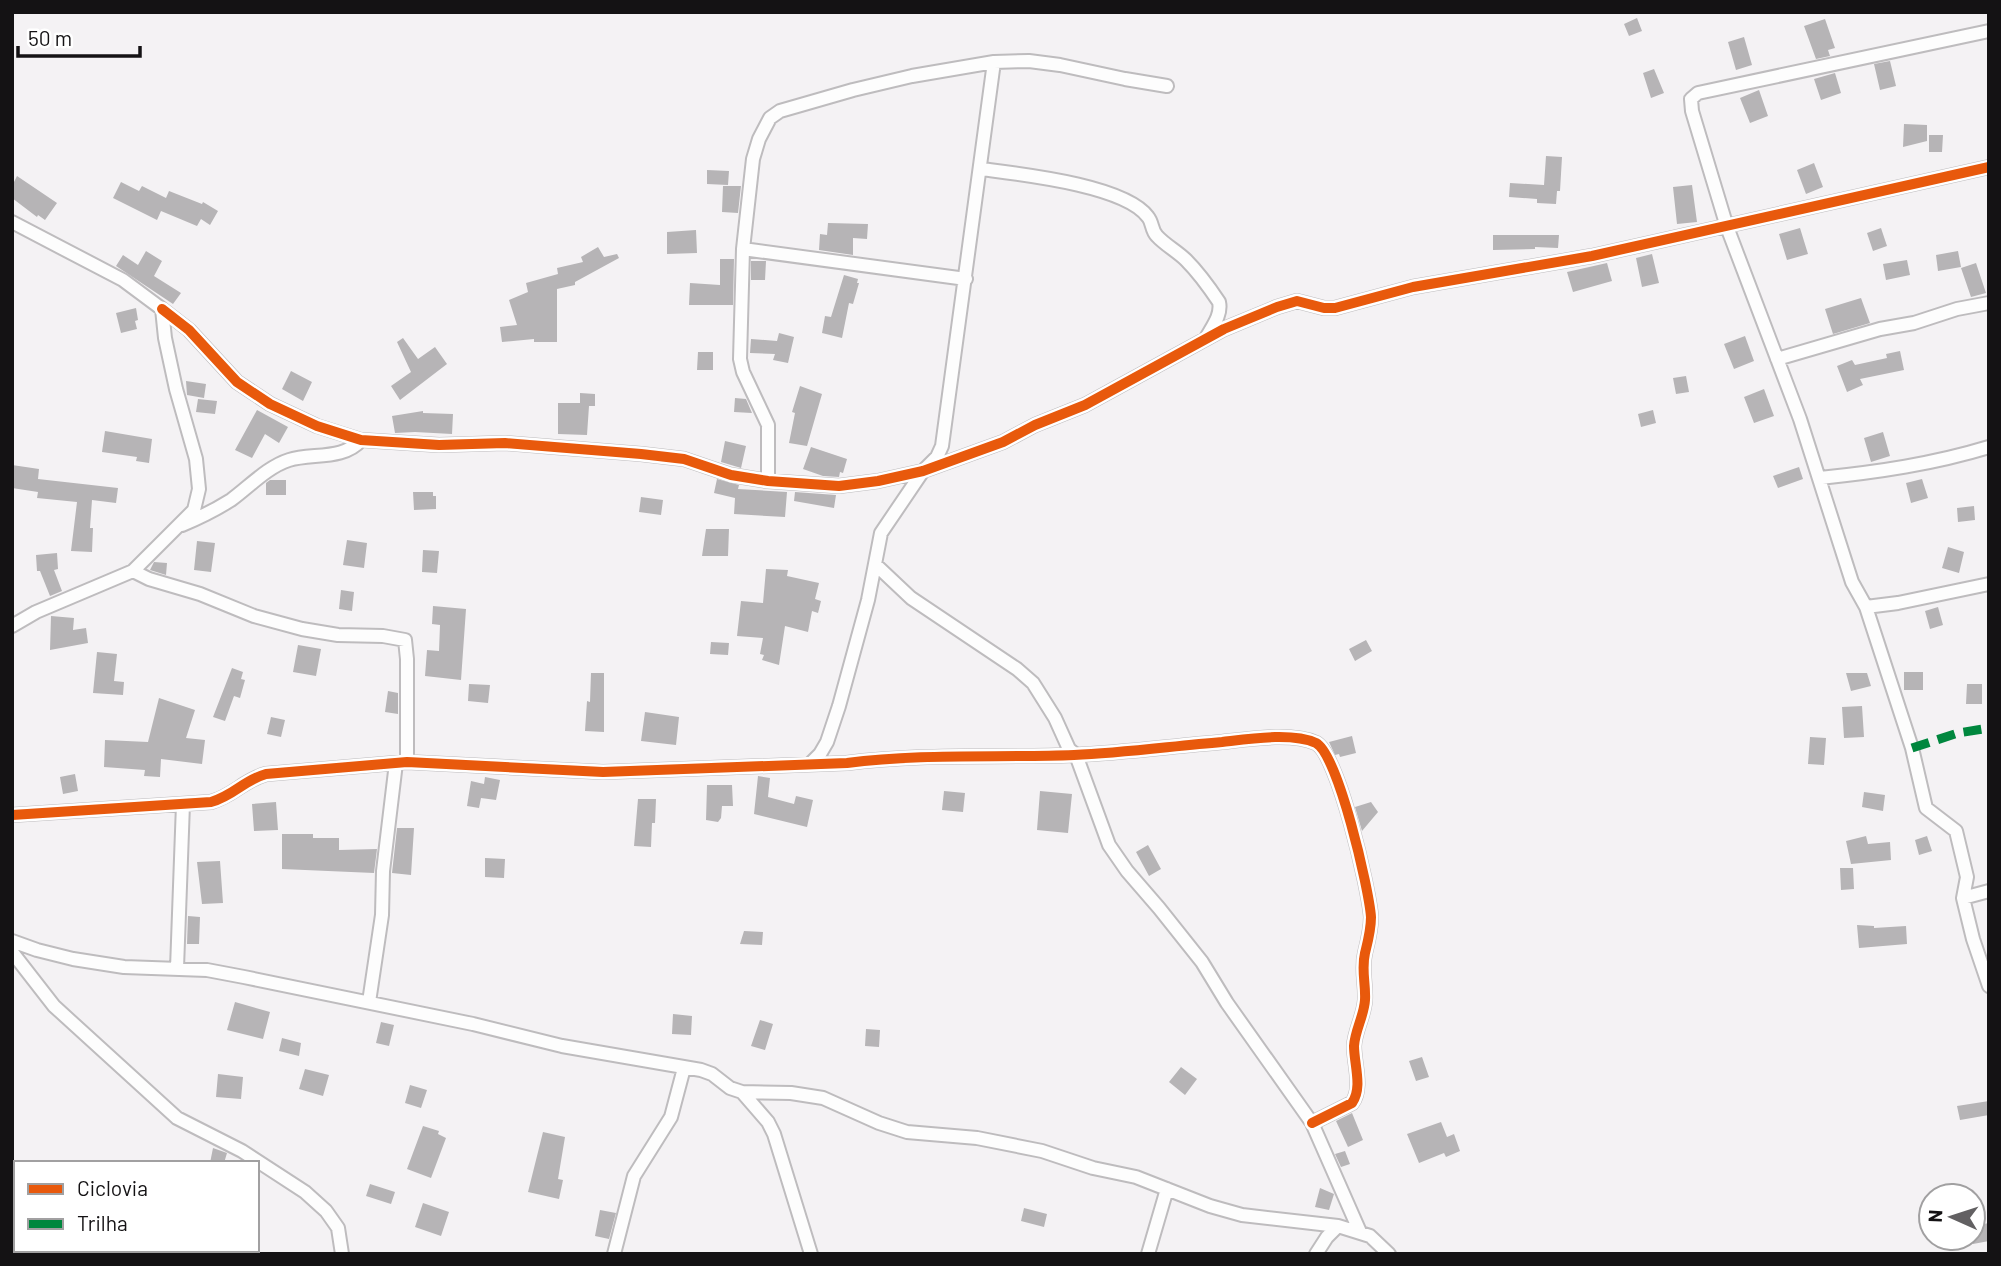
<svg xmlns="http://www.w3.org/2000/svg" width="2001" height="1266" viewBox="0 0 2001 1266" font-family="Barlow,sans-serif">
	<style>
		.building { fill: #b6b4b6 }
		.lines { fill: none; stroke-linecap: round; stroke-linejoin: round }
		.street-casing { stroke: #bebcbe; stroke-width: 16 }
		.street { stroke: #fdfdfd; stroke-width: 12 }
		.quiet { stroke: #00873e; stroke-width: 9; stroke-dasharray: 18 9; stroke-linecap: butt }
		.cycleway-casing { stroke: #fff; stroke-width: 15 }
		.cycleway { stroke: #e8590c; stroke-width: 10 }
	</style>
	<rect width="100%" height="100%" fill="#f4f2f4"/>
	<!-- building -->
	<path class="building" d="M 1637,18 L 1642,31 L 1629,36 L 1624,24 Z
		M 1825,19 L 1835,48 L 1828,50 L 1830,56 L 1816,59 L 1804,26 Z
		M 1744,37 L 1752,65 L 1736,70 L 1728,42 Z
		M 1890,61 L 1896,86 L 1880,90 L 1874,64 Z
		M 1654,69 L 1664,93 L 1651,98 L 1643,73 Z
		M 1835,73 L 1841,93 L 1821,100 L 1814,79 Z
		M 1759,90 L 1768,116 L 1750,123 L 1740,98 Z
		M 1904,124 L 1927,125 L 1927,141 L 1903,147 Z
		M 1929,135 L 1943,135 L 1942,152 L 1929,152 Z
		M 1546,156 L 1562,157 L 1560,191 L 1557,191 L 1556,204 L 1537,203 L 1537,199 L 1509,197 L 1510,183 L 1544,185 Z
		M 1814,163 L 1823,187 L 1806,194 L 1797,170 Z
		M 707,170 L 729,171 L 728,185 L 707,184 Z
		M 17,176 L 57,203 L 45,220 L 38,215 L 37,217 L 12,198 L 12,186 Z
		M 121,182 L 139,191 L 142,186 L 166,198 L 169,191 L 202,204 L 203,202 L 218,211 L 210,225 L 201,219 L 197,226 L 161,211 L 157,220 L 113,198 Z
		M 1692,185 L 1697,222 L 1677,224 L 1673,187 Z
		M 723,186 L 741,186 L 738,213 L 722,212 Z
		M 828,223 L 868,224 L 867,239 L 853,238 L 853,255 L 819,250 L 820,234 L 827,235 Z
		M 1800,228 L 1808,254 L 1787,260 L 1779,234 Z
		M 1881,228 L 1887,246 L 1873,251 L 1867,233 Z
		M 696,230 L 697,253 L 667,254 L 667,232 Z
		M 1493,235 L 1559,235 L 1558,248 L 1535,247 L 1535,249 L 1493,250 Z
		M 598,247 L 604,257 L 617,254 L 619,258 L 575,282 L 575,285 L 557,289 L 557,342 L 534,342 L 534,339 L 502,342 L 500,327 L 517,325 L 509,300 L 528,292 L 526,283 L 558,274 L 557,268 L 583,262 L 581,257 Z
		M 146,251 L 162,261 L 154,276 L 181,293 L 173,304 L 116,266 L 123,255 L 138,265 Z
		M 1958,251 L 1961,267 L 1938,271 L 1936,255 Z
		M 1652,254 L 1659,283 L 1642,287 L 1636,258 Z
		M 720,259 L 734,259 L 733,305 L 689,305 L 690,283 L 720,285 Z
		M 1907,260 L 1910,275 L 1886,280 L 1883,264 Z
		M 751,261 L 766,261 L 765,280 L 751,280 Z
		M 1607,263 L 1612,281 L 1573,292 L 1567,272 Z
		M 1976,263 L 1986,293 L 1971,297 L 1961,268 Z
		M 844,275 L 858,279 L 857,283 L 859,283 L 853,304 L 849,303 L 842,338 L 822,333 L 825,316 L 831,317 Z
		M 1861,298 L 1870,323 L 1833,334 L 1825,309 Z
		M 136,308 L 138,320 L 135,321 L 137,329 L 121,333 L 116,313 Z
		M 779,333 L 794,337 L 788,363 L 773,360 L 775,354 L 750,353 L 751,339 L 777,341 Z
		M 1745,336 L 1754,361 L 1734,369 L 1724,344 Z
		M 403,338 L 418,359 L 435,347 L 447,364 L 400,400 L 391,386 L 411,372 L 397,342 Z
		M 1900,351 L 1904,370 L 1860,379 L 1863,385 L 1847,392 L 1837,366 L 1852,360 L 1855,365 L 1887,358 L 1886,354 Z
		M 698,352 L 713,352 L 713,370 L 697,370 Z
		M 291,371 L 312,382 L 303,401 L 282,389 Z
		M 1686,376 L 1689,392 L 1676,394 L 1673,378 Z
		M 186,381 L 206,384 L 204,398 L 187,395 Z
		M 800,386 L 822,394 L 807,446 L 789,443 L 795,413 L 792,412 Z
		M 1764,389 L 1774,416 L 1754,423 L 1744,397 Z
		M 580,393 L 595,394 L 595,406 L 589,406 L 587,435 L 558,434 L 558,403 L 580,403 Z
		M 735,398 L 746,399 L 752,413 L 734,412 Z
		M 198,399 L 217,401 L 215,414 L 196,412 Z
		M 257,410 L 288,427 L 279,443 L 265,434 L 252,458 L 235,450 Z
		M 1653,410 L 1656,423 L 1641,427 L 1638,414 Z
		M 423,411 L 423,413 L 453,414 L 452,434 L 415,432 L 395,433 L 392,416 Z
		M 105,431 L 152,439 L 149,463 L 136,461 L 137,457 L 102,452 Z
		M 1883,432 L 1890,456 L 1871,462 L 1864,438 Z
		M 725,441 L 746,446 L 741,468 L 721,462 Z
		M 811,447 L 847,459 L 843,473 L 840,472 L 839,477 L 823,476 L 803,469 Z
		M 12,465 L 39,469 L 38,479 L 118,488 L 116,503 L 92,500 L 90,528 L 93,528 L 92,552 L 71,551 L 77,502 L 37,498 L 38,492 L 12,488 Z
		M 1799,467 L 1803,479 L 1778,488 L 1773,476 Z
		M 717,479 L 739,485 L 738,489 L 787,492 L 785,517 L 734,514 L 735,498 L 714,493 Z
		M 1922,479 L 1928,498 L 1911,503 L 1906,483 Z
		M 270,480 L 286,480 L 286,495 L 266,495 L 266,483 Z
		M 413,492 L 433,492 L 433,496 L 436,496 L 436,509 L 414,510 Z
		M 795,492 L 836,495 L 834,508 L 794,501 Z
		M 641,497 L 663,500 L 661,515 L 639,512 Z
		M 1974,506 L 1975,520 L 1958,522 L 1957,508 Z
		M 706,529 L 729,529 L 728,556 L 702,556 Z
		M 347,540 L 367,543 L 364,568 L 343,565 Z
		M 197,541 L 215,543 L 211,572 L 194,570 Z
		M 1948,547 L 1964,552 L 1959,573 L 1942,568 Z
		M 423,550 L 439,551 L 437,573 L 422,572 Z
		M 57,553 L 58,569 L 54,570 L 62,591 L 50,596 L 40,571 L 37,571 L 36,555 Z
		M 154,562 L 167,563 L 166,575 L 150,570 Z
		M 766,569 L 788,570 L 787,576 L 819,583 L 815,599 L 821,601 L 818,613 L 812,611 L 808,632 L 785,626 L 779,665 L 762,660 L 764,655 L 760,654 L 763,638 L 737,636 L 741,601 L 763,603 Z
		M 341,590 L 354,592 L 352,611 L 339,609 Z
		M 433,606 L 466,609 L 461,680 L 425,676 L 427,650 L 439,651 L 440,625 L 432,624 Z
		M 1938,607 L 1943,625 L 1930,629 L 1925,611 Z
		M 51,616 L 74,618 L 73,630 L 86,628 L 88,643 L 50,650 Z
		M 1366,640 L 1372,651 L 1355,661 L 1349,649 Z
		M 711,642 L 729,643 L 728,655 L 710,654 Z
		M 298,645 L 321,649 L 316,676 L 293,672 Z
		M 97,652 L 117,654 L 114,681 L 124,682 L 123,695 L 93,693 Z
		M 232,668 L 243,672 L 241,679 L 245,680 L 240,698 L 234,696 L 225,721 L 213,717 Z
		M 1904,672 L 1923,672 L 1923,690 L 1904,690 Z
		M 591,673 L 604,673 L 604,732 L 585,731 L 587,701 L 590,702 Z
		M 1846,673 L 1867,673 L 1871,686 L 1851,691 Z
		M 469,684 L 490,685 L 488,703 L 468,701 Z
		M 1967,684 L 1982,684 L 1982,704 L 1966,704 Z
		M 388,691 L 398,693 L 398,714 L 385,712 Z
		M 159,698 L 195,710 L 186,738 L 205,740 L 202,764 L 161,759 L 160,777 L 144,776 L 145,770 L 104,767 L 105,740 L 148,742 Z
		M 1862,706 L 1864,737 L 1844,738 L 1842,707 Z
		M 645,712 L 679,717 L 676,745 L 641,741 Z
		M 271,717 L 285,720 L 281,737 L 267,734 Z
		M 1352,736 L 1356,753 L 1340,757 L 1339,754 L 1335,755 L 1329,742 Z
		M 1810,737 L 1826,738 L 1824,765 L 1808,764 Z
		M 75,774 L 78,791 L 63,794 L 60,777 Z
		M 758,776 L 770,778 L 768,797 L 794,804 L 796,796 L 813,800 L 807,827 L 754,814 Z
		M 485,777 L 500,780 L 496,800 L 481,798 L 479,808 L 467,806 L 471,781 L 484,784 Z
		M 707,785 L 732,785 L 733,806 L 722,806 L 721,818 L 718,822 L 706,820 Z
		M 944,791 L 965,793 L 963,812 L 942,810 Z
		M 1040,791 L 1072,794 L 1068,833 L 1037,830 Z
		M 1864,792 L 1885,795 L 1883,811 L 1862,807 Z
		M 638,799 L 656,799 L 655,823 L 652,823 L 651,847 L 634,846 Z
		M 276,802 L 278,830 L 254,831 L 252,804 Z
		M 1371,802 L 1378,812 L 1362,831 L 1355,807 Z
		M 397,828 L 414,828 L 411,875 L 392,873 Z
		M 282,834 L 313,834 L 313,838 L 339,838 L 339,850 L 377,849 L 374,873 L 282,869 Z
		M 1866,836 L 1868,844 L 1890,842 L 1891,860 L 1851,864 L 1846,841 Z
		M 1927,836 L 1932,851 L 1919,855 L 1915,840 Z
		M 1148,845 L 1161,869 L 1149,876 L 1136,852 Z
		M 485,858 L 505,859 L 504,878 L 485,877 Z
		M 220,861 L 223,903 L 202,904 L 197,862 Z
		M 1840,868 L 1853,868 L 1854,889 L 1841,890 Z
		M 188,916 L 200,917 L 199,944 L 187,944 Z
		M 1857,925 L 1874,926 L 1874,928 L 1906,926 L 1907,944 L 1859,948 Z
		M 744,931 L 763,932 L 762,945 L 740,944 Z
		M 235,1002 L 270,1012 L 263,1039 L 227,1030 Z
		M 673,1014 L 692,1016 L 691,1035 L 672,1034 Z
		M 760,1020 L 773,1024 L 765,1050 L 751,1046 Z
		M 381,1022 L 394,1025 L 389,1046 L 376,1043 Z
		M 866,1029 L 880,1030 L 879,1047 L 865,1046 Z
		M 282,1038 L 301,1043 L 299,1056 L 279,1051 Z
		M 1422,1057 L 1429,1077 L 1416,1081 L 1409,1061 Z
		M 1181,1067 L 1197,1079 L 1185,1095 L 1169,1082 Z
		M 305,1069 L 329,1075 L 323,1096 L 299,1089 Z
		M 218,1074 L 243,1077 L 241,1099 L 216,1097 Z
		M 410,1085 L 427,1090 L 421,1108 L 405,1103 Z
		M 1989,1101 L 1989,1115 L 1960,1120 L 1957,1106 Z
		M 1352,1113 L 1363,1140 L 1348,1147 L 1336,1121 Z
		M 1441,1122 L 1447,1137 L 1454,1134 L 1460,1151 L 1446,1157 L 1444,1153 L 1419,1163 L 1407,1134 Z
		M 423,1126 L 439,1131 L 438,1134 L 446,1138 L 431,1178 L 407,1169 Z
		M 543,1132 L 565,1137 L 558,1179 L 563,1180 L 559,1199 L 528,1192 Z
		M 213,1148 L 227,1153 L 224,1163 L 210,1163 Z
		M 1345,1151 L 1350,1164 L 1341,1167 L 1335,1154 Z
		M 370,1184 L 395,1192 L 391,1204 L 366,1196 Z
		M 1320,1188 L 1334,1194 L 1329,1210 L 1315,1207 Z
		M 423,1203 L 449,1212 L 441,1236 L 415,1227 Z
		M 1024,1208 L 1047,1214 L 1044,1227 L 1021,1221 Z
		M 600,1210 L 616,1213 L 609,1239 L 595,1236 Z
		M 1989,1223 L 1989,1241 L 1973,1244 L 1973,1226 Z"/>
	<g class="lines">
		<defs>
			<path id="street" d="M 1989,31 L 1698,93 L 1691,99 L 1692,111 L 1727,227 L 1800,419 L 1852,582 L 1866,607 L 1912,748 L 1926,808 L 1956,831 L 1967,877 L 1963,898 L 1973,939 L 1989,986
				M 981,169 C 1019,174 1125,185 1148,217 C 1153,223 1151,230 1157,236 C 1165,245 1177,251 1186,260 C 1198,272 1209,287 1219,302 C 1222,315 1212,327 1206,338
				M 12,222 L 123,280 L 162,309 L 165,338 L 176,389 L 196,459 L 199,489 L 194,510 L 133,571 L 36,612 L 12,626
				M 743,249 L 966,279
				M 162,309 L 189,330 L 237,382 L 270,404 L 317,426 L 361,440 L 439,445 L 505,443 L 641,454 L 684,459 L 731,475 L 768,481 L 839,486 L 878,481 L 923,471 L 1003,442 L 1035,425 L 1085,405 L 1224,329 L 1277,307 L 1297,301 L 1324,308 L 1335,308 L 1413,287 L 1592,256 L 1989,167
				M 1777,359 L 1880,329 L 1914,323 L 1957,309 L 1989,303
				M 1820,478 C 1878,472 1933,464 1989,447
				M 768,481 L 768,425 L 743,372 L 740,359 L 743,249 L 753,159 L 759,139 L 770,118 L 780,111 L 853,90 L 912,76 L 994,62 L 1029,61 L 1060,65 L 1125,79 L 1167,86
				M 182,525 C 199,518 215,510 231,500 C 249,487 267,467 289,460 C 312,453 344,460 361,440
				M 876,565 L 911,598 L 1017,669 L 1033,683 L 1055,718 L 1069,749 L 1076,755 L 1109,845 L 1127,871 L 1159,908 L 1202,962 L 1227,1003 L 1312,1123 L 1360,1232
				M 133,571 L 149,579 L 200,594 L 254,616 L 302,629 L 338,635 L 383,636 L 405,640 L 407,659 L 407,762
				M 1866,607 L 1898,603 L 1989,584
				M 810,764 L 820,754 L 827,742 L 839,706 L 868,600 L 881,533 L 923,471 L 937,457 L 942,446 L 994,62
				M 12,815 L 211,802 C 235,795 242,781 266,774 L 407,762 L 603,772 L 847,763 C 922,753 998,758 1074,755 C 1123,753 1173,746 1222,742 C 1248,739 1292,732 1316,743 C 1338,754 1369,889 1371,917 C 1371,930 1368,941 1365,953 C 1361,970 1366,984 1365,1000 C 1364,1016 1355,1030 1354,1046 C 1354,1064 1363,1088 1352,1103 L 1312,1123
				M 1963,898 L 1989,891
				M 12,941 L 37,950 L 73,959 L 124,967 L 207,970 L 244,977 L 473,1024 L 562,1046 L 701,1070 L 712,1074 L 730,1088 L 742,1092 L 791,1093 L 823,1098 L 879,1123 L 907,1132 L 977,1138 L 1042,1151 L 1093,1168 L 1136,1177 L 1210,1206 L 1242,1215 L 1338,1226 L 1370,1236 L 1389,1254
				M 12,952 L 54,1006 L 177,1118 L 242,1151 L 305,1192 L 326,1211 L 338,1228 L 342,1254
				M 177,968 L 183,804
				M 369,1002 L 382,915 L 383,871 L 396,763
				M 742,1092 L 768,1122 L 774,1134 L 811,1254
				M 614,1254 L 634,1176 L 671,1117 L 684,1068
				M 1148,1254 L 1167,1189
				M 1316,1254 L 1327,1237 L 1338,1226"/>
		</defs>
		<!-- street casing -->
		<use href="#street" class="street-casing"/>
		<!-- street -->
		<use href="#street" class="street"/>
		<!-- quiet -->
		<path class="quiet" d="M 1912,748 L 1958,733 L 1989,728"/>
		<defs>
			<path id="cycleway" d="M 162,309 L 189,330 L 237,382 L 270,404 L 317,426 L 361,440 L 439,445 L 505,443 L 641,454 L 684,459 L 731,475 L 768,481 L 839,486 L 878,481 L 923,471 L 1003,442 L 1035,425 L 1085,405 L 1224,329 L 1277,307 L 1297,301 L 1324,308 L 1335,308 L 1413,287 L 1592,256 L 1989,167
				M 12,815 L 211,802 C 235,795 242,781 266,774 L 407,762 L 603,772 L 847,763 C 922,753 998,758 1074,755 C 1123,753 1173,746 1222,742 C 1248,739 1292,732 1316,743 C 1338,754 1369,889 1371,917 C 1371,930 1368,941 1365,953 C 1361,970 1366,984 1365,1000 C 1364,1016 1355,1030 1354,1046 C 1354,1064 1363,1088 1352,1103 L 1312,1123"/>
		</defs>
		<!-- cycleway casing -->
		<use href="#cycleway" class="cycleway-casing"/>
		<!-- cycleway -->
		<use href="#cycleway" class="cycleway"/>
	</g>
	<!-- border -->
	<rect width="2001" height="1266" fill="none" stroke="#141214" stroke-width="28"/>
	<!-- legend -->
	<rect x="14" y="1161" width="245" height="91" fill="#ffffff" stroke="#a1a0a1" stroke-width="2"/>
	<rect x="28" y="1184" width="35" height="10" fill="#e8590c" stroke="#a1a0a1" stroke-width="2"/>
	<text x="77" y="1196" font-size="21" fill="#141214">Ciclovia</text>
	<rect x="28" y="1219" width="35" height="10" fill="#00873e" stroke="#a1a0a1" stroke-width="2"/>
	<text x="77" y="1231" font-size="21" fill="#141214">Trilha</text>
	<!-- north arrow -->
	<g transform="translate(1952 1217) rotate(273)"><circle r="33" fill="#ffffff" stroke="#a1a0a1" stroke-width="2"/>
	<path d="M0-5L12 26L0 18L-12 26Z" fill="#626062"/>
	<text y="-10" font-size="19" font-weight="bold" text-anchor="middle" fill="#141214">N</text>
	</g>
	<!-- scale -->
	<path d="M18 46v10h122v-10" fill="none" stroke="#141214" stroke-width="3.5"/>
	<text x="28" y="46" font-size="21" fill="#141214" stroke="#ffffff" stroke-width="5" paint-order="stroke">50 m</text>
</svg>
